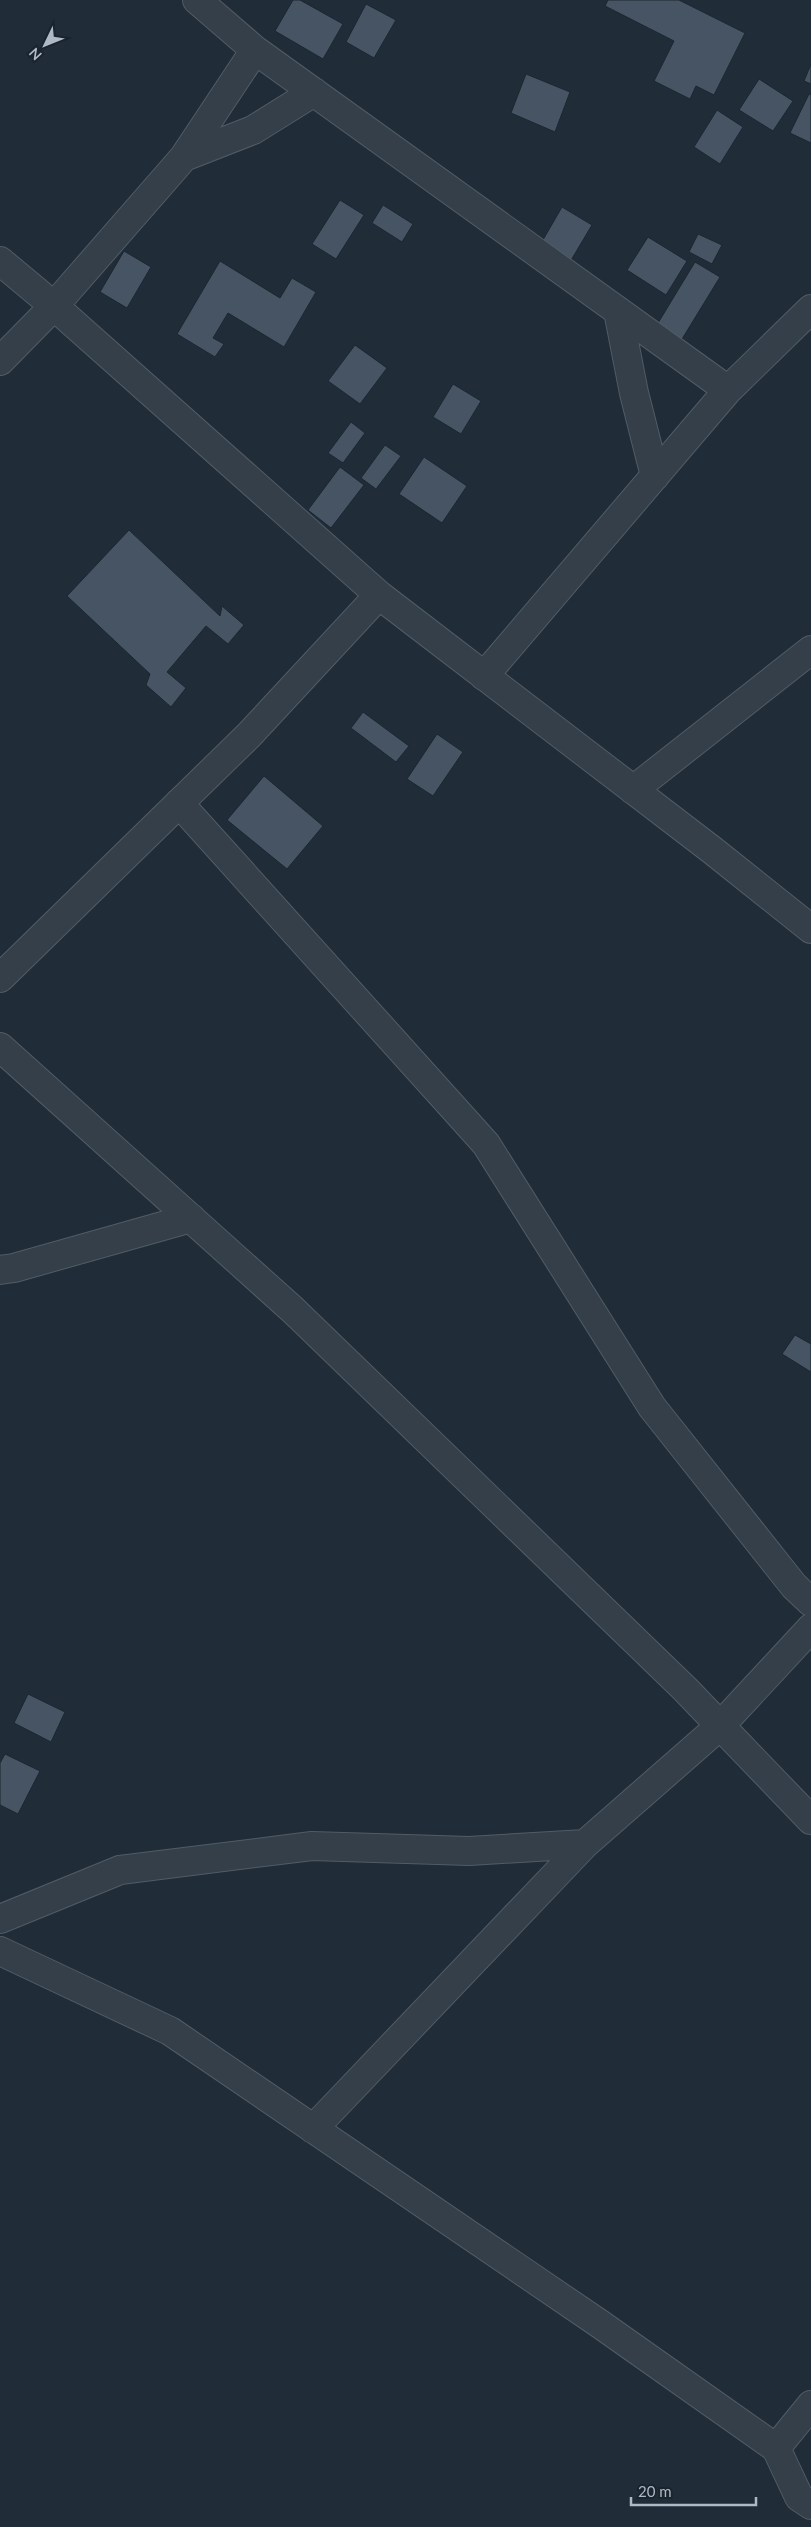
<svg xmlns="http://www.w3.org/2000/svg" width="811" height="2527" viewBox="0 0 811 2527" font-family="Lato,sans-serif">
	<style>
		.building { fill: #465463; stroke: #1b2630 }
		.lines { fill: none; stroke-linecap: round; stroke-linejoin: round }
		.street-casing { stroke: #515c67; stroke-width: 30 }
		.street { stroke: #343f49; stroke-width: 28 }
	</style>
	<rect width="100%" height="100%" fill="#202d39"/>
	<!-- building -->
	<path class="building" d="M 293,0 L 300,0 L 343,24 L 323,59 L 275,31 Z
		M 608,0 L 679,0 L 745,33 L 714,95 L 696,86 L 690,99 L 654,81 L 674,41 L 605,6 Z
		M 366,4 L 396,20 L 374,58 L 346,42 Z
		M 811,64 L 811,84 L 804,81 Z
		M 526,74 L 570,92 L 555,132 L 511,113 Z
		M 759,79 L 793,101 L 773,131 L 739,110 Z
		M 809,94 L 811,95 L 811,143 L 790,133 Z
		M 717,110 L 743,127 L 720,164 L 694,147 Z
		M 340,200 L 364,215 L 336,259 L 312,244 Z
		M 383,205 L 413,224 L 402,242 L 372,223 Z
		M 562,207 L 592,225 L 570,262 L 540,245 Z
		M 698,234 L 722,245 L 712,264 L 689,252 Z
		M 648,237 L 687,261 L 666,295 L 627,270 Z
		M 124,251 L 151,267 L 127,308 L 100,292 Z
		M 220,261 L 280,298 L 292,278 L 316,292 L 284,347 L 228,313 L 213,338 L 224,344 L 215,357 L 177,334 Z
		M 695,262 L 720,277 L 679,344 L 655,328 Z
		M 355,345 L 387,368 L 360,404 L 328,381 Z
		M 453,384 L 481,401 L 461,434 L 433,417 Z
		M 351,422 L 365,433 L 343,463 L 328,453 Z
		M 385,445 L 401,456 L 376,489 L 361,478 Z
		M 424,457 L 467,486 L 442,523 L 399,494 Z
		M 340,467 L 364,485 L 331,528 L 308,510 Z
		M 129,530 L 220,616 L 222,606 L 244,625 L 228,644 L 206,626 L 167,672 L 186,688 L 171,707 L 146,685 L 150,674 L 67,596 Z
		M 363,712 L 409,746 L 396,762 L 351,728 Z
		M 437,734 L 463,752 L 433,796 L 407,779 Z
		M 264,776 L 323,826 L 287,869 L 227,820 Z
		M 795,1335 L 811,1344 L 811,1372 L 782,1354 Z
		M 28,1694 L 65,1712 L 51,1742 L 14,1723 Z
		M 5,1754 L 40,1771 L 18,1814 L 0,1805 L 0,1763 Z"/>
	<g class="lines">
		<defs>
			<path id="street" d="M 197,0 L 255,50 L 728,390
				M 184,157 L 253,130 L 314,92
				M 0,261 L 54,306 L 379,595 L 249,735 L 0,978
				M 618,311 L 634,393 L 655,476
				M 0,361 L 54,306 L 184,157 L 255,50
				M 379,595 L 712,850 L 811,929
				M 484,676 L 728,390 L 811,309
				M 633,790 L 811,650
				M 179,803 L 486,1144 L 652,1407 L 794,1586 L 811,1602
				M 0,1047 L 293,1310 L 685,1689 L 811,1820
				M 0,1270 L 14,1268 L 191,1218
				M 0,1919 L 120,1870 L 312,1846 L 469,1851 L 585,1844
				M 0,1951 L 170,2031 L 600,2324 L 776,2448 L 799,2497 L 811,2505
				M 313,2129 L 585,1844 L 721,1725 L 811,1628
				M 776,2448 L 811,2405"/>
		</defs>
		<!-- street casing -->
		<use href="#street" class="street-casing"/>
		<!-- street -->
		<use href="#street" class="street"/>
	</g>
	<!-- north arrow -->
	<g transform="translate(45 45) rotate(227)" stroke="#19242e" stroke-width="4" paint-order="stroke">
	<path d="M0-4L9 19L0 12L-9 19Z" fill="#aeb9c6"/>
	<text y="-8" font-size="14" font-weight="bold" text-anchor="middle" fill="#aeb9c6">N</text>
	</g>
	<!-- scale -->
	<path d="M631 2497v8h125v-8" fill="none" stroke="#aeb9c6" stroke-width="2.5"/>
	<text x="638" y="2497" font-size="15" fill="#aeb9c6" stroke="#19242e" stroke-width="4" paint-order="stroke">20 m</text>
</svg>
